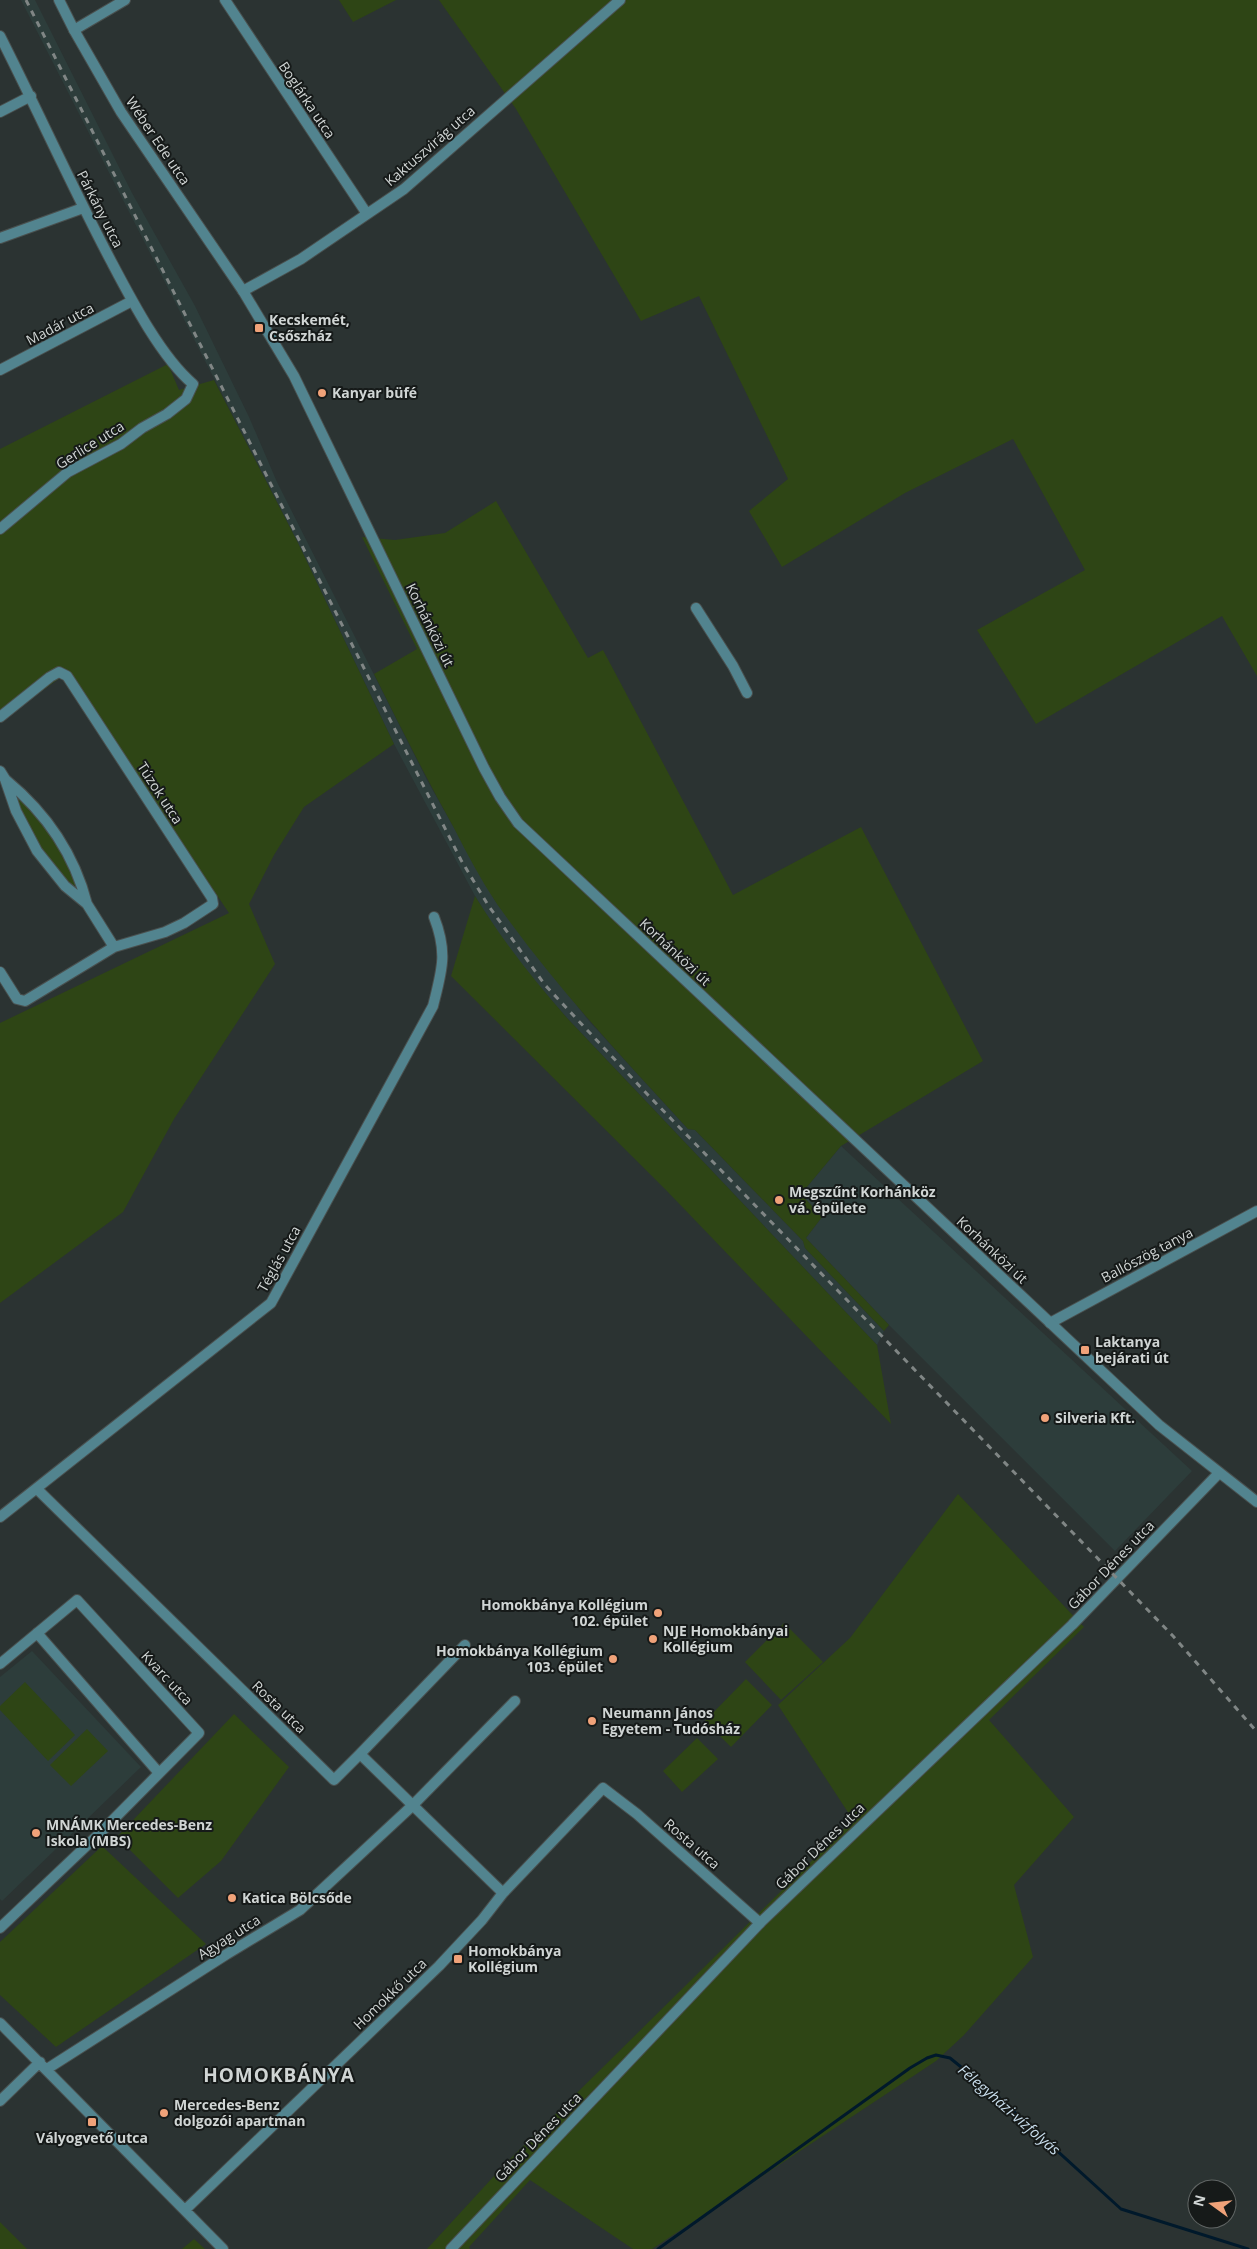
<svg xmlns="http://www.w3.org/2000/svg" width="1257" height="2249" viewBox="0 0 1257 2249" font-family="'Open Sans',sans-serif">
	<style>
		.built { fill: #2d3d3b }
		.green { fill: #2e4515 }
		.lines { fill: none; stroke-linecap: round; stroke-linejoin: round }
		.stream { stroke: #00192b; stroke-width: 3 }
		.minor-casing { stroke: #49504f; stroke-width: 12 }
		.tertiary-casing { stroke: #49504f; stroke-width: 12 }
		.minor { stroke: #52848f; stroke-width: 10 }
		.tertiary { stroke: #52848f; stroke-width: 10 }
		.rail { stroke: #808685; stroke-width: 3; stroke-dasharray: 6 6; stroke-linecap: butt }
		.poi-dot { fill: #f0a279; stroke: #161a19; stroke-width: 2 }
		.labels { text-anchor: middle; stroke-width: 4; stroke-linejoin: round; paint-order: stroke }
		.street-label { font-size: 14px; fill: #d0d5d4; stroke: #161a19 }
		.poi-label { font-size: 14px; font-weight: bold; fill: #d0d5d4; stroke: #161a19; text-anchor: start }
		.water-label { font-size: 15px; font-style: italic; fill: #c9deed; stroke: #161a19 }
		.district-label { font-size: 19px; font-weight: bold; letter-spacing: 1px; fill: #d0d5d4; stroke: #161a19 }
	</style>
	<rect width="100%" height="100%" fill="#2b3332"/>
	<!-- built -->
	<path class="built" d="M 21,0 L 35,0 L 132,193 L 195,306 L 249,417 L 277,482 L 427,780 L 496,902 L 589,1021 L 688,1129 L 695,1130 L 803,1241 L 805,1248 L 884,1331 L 877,1345 L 567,1018 L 530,976 L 498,934 L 475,896 L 394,744 L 298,543 Z
		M 841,1146 L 1192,1471 L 1115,1551 L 889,1325 L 806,1238 L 822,1217 L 801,1194 Z
		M 32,1651 L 141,1767 L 2,1901 L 0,1899 L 0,1677 Z"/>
	<!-- green -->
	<path class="green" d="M 339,0 L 396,0 L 353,22 Z
		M 439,0 L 1257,0 L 1257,676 L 1222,616 L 1036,724 L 977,630 L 1085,570 L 1013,439 L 905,493 L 782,567 L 749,511 L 788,479 L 699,296 L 641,321 L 516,109 Z
		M 168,364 L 179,390 L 214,380 L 298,543 L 394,744 L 304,807 L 274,855 L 249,904 L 275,964 L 174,1119 L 123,1212 L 0,1303 L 0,1023 L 229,913 L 67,673 L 0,721 L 0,449 Z
		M 496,501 L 588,658 L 603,650 L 733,895 L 861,827 L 983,1061 L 841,1146 L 801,1194 L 822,1217 L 806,1238 L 889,1325 L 884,1331 L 805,1248 L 803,1241 L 695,1130 L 688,1129 C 621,1056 554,985 497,904 C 481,880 467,854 454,828 C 426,778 400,726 374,674 L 417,649 L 362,537 L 395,540 L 445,533 Z
		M 18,799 L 22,799 L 48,830 L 77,882 L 76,886 C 54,881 28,825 17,804 Z
		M 475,896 C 502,940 533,979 567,1018 L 877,1345 L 891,1424 L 665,1189 L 451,976 Z
		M 958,1494 L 1084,1627 L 989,1720 L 1074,1817 L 1014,1885 L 1033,1957 L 964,2035 L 936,2061 L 652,2249 L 633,2249 L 530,2180 L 469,2247 L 470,2249 L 427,2249 L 506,2163 L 853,1820 L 778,1705 L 850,1638 Z
		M 784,1623 L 823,1662 L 781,1700 L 745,1662 Z
		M 746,1679 L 772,1705 L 731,1747 L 705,1721 Z
		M 25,1682 L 75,1735 L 48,1761 L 0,1710 L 0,1706 Z
		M 234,1714 L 289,1767 L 221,1861 L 178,1898 L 117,1837 Z
		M 87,1729 L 108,1751 L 71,1786 L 50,1765 Z
		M 697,1738 L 718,1759 L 682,1792 L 663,1771 Z
		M 102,1846 L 206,1944 L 56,2047 L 0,1995 L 0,1942 Z
		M 0,2222 L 27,2249 L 0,2249 Z
		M 194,2239 L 205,2249 L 182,2249 Z"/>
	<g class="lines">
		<!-- stream -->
		<path class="stream" d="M 658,2249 L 910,2068 L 927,2058 L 936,2055 L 950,2058 L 998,2097 L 1121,2209 L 1248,2249"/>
		<defs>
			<path id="minor" d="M 225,0 L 367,214
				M 74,30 L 125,0
				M 0,36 C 38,111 72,187 111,261 C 131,299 161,357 193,384 L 186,399 L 167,414 L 142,428 L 121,444 L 68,472 L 0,529
				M 0,112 L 31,96
				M 0,238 L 83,208
				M 243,291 L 301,259 L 404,189 L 620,0
				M 0,370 L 132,301
				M 696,608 L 733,666 L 747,693
				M 0,717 L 50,677 L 59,672 L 67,676 L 212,898 L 213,904 L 184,923 L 165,932 L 114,947 L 25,1001 L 17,999 L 0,972
				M 0,771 L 5,779 L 16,811 L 37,851 L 65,886 L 87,904 L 114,947
				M 6,780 C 46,813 74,853 87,904
				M 1050,1323 L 1257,1211
				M 37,1489 L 334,1780 L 360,1754 L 503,1893
				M 0,1517 L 271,1303 L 433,1006 C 442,970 448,953 434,917
				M 37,1633 L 159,1773
				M 0,1664 L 77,1600 L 199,1733 L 101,1832 L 0,1928
				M 360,1754 L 465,1645
				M 0,2023 L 223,2249
				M 47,2069 L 227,1954 L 300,1910 L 412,1806 L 515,1701
				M 0,2101 L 40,2062
				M 185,2210 L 439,1966 L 482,1920 L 503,1893 L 603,1788 L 637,1814 L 760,1923"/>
			<path id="tertiary" d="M 59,0 L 74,30 L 121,112 L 243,291 L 294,376 L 484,768 L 500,797 L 518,823 L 1159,1425 L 1257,1502
				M 451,2249 L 760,1923 L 1072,1625 L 1219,1473"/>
		</defs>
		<!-- minor casing -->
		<use href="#minor" class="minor-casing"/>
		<!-- tertiary casing -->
		<use href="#tertiary" class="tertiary-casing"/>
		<!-- minor -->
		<use href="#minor" class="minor"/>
		<!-- tertiary -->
		<use href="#tertiary" class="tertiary"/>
		<!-- rail -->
		<path class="rail" d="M 26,0 L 461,860 L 488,905 L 545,985 L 648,1095 L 1173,1636 L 1257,1732"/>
	</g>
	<!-- markers -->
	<g class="poi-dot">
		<rect x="254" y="323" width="10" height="10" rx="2.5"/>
		<circle cx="322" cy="393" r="5"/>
		<circle cx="779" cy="1200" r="5"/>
		<rect x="1080" y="1345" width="10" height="10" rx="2.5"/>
		<circle cx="1045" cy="1418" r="5"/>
		<circle cx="658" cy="1613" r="5"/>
		<circle cx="653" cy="1639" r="5"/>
		<circle cx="613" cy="1659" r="5"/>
		<circle cx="592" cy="1721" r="5"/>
		<circle cx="36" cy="1833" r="5"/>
		<circle cx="232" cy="1898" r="5"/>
		<rect x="453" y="1954" width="10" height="10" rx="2.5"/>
		<circle cx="164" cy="2113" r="5"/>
		<rect x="87" y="2117" width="10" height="10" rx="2.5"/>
	</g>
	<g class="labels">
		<!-- street labels -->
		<g class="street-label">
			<text transform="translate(307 100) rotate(56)" y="5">Boglárka utca</text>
			<text transform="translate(158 141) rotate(56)" y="5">Wéber Ede utca</text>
			<text transform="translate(430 146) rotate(-41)" y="5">Kaktuszvirág utca</text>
			<text transform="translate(100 209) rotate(63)" y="5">Párkány utca</text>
			<text transform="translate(60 324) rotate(-28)" y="5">Madár utca</text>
			<text transform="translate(90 445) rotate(-32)" y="5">Gerlice utca</text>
			<text transform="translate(430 625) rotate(64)" y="5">Korhánközi út</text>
			<text transform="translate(160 793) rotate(57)" y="5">Túzok utca</text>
			<text transform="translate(675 952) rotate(43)" y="5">Korhánközi út</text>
			<text transform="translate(992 1250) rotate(43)" y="5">Korhánközi út</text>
			<text transform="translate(1147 1255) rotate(-28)" y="5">Ballószög tanya</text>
			<text transform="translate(279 1259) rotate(-61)" y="5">Téglás utca</text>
			<text transform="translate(1111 1565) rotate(-46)" y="5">Gábor Dénes utca</text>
			<text transform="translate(167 1678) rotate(47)" y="5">Kvarc utca</text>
			<text transform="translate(279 1707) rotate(44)" y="5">Rosta utca</text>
			<text transform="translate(692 1844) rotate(41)" y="5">Rosta utca</text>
			<text transform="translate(820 1846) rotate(-44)" y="5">Gábor Dénes utca</text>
			<text transform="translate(229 1937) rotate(-32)" y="5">Agyag utca</text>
			<text transform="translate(390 1994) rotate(-44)" y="5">Homokkő utca</text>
			<text transform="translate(538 2137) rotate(-46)" y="5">Gábor Dénes utca</text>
		</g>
		<!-- poi labels -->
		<g class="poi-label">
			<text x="269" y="325">Kecskemét,<tspan x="269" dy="16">Csőszház</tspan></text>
			<text x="332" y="398">Kanyar büfé</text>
			<text x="789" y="1197">Megszűnt Korhánköz<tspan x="789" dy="16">vá. épülete</tspan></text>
			<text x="1095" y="1347">Laktanya<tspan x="1095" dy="16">bejárati út</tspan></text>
			<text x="1055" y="1423">Silveria Kft.</text>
			<text x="648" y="1610" text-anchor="end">Homokbánya Kollégium<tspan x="648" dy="16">102. épület</tspan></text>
			<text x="663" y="1636">NJE Homokbányai<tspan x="663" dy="16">Kollégium</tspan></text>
			<text x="603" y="1656" text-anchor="end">Homokbánya Kollégium<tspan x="603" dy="16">103. épület</tspan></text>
			<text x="602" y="1718">Neumann János<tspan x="602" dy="16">Egyetem - Tudósház</tspan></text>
			<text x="46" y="1830">MNÁMK Mercedes-Benz<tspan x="46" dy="16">Iskola (MBS)</tspan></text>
			<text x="242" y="1903">Katica Bölcsőde</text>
			<text x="468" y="1956">Homokbánya<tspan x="468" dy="16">Kollégium</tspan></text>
			<text x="174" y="2110">Mercedes-Benz<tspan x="174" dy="16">dolgozói apartman</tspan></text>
			<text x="92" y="2143" text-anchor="middle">Vályogvető utca</text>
		</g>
		<!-- water labels -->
		<g class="water-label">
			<text transform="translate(1009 2110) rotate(41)" y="5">Félegyházi-vízfolyás</text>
		</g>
		<!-- district labels -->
		<g class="district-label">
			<text x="279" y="2082">HOMOKBÁNYA</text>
		</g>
	</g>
	<!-- north arrow -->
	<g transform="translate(1212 2204) rotate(285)"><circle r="24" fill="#161a19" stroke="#606564"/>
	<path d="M0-4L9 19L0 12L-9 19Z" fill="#f0a279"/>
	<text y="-8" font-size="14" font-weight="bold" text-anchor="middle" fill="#d0d5d4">N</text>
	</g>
</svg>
